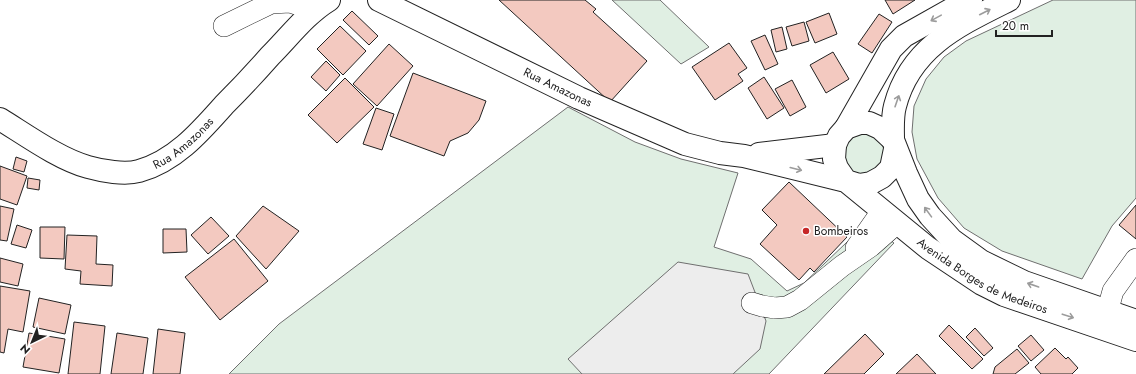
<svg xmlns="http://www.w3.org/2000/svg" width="1136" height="374" viewBox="0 0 1136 374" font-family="Jost,sans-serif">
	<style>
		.green { fill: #e0efe3; stroke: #6f6f6f }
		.parking { fill: #ededed; stroke: #6f6f6f }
		.building { fill: #f3c9c0; stroke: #222 }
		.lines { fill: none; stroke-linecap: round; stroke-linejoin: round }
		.minor-casing { stroke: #222; stroke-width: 22 }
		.major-casing { stroke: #222; stroke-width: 24 }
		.minor { stroke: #fff; stroke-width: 21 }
		.major { stroke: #fff; stroke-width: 22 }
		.oneway { stroke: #9c9c9c }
		.poi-dot { fill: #c62828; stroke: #fff; stroke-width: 1.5 }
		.labels { text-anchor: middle; stroke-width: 3; stroke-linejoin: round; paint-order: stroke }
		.street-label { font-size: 12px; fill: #222; stroke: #fff }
		.poi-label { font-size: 12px; fill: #222; stroke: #fff; text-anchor: start }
	</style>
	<rect width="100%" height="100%" fill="#fff"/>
	<!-- green -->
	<path class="green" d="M 612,0 L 660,0 L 709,47 L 681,64 Z
		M 1053,0 L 1136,0 L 1136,198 L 1112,226 L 1082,279 L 1002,251 L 964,228 L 938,198 L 917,159 L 912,132 L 914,106 L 926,79 L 944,57 L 966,41 Z
		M 568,107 L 635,142 L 681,159 L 738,173 L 714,247 L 751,259 L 787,291 L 804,283 L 867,223 L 894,243 L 769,374 L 229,374 L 279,324 Z
		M 866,133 C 877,137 888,147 884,160 C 882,164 879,167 877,171 L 858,175 L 847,168 L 843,147 C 851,137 853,134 866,133 Z"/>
	<!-- parking -->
	<path class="parking" d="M 678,262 L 748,274 L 766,321 L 760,349 L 733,374 L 582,374 L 568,359 Z"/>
	<!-- building -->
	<path class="building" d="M 499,0 L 585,0 L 596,9 L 593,12 L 647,61 L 610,102 Z
		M 885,0 L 915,0 L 893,14 Z
		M 352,11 L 378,36 L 369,45 L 343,20 Z
		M 829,13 L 837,34 L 815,43 L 806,22 Z
		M 879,14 L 892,22 L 872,53 L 858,44 Z
		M 804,22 L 809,41 L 792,46 L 786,27 Z
		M 340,26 L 366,51 L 343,75 L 317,49 Z
		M 782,27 L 787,49 L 776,52 L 771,30 Z
		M 765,35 L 778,64 L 765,70 L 751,41 Z
		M 729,43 L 747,68 L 738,74 L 743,81 L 715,100 L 692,67 Z
		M 389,44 L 413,66 L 377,106 L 353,84 Z
		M 833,52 L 849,79 L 826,93 L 810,65 Z
		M 326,61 L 340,75 L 326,91 L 311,77 Z
		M 413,73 L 486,101 L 479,120 L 468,133 L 450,141 L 444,156 L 390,136 Z
		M 764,77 L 784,108 L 767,119 L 748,88 Z
		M 345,78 L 374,107 L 337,143 L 308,115 Z
		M 792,80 L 806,107 L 790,116 L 775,89 Z
		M 376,108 L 394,114 L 382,150 L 363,144 Z
		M 16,157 L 27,161 L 24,172 L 13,169 Z
		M 0,166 L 27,176 L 17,205 L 0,199 Z
		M 28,178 L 40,180 L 39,190 L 27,188 Z
		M 789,182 L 847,237 L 814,272 L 810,268 L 799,280 L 760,244 L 777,225 L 762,210 Z
		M 1136,205 L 1136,239 L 1119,225 Z
		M 0,206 L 14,209 L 7,241 L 0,240 Z
		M 263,206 L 299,231 L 266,269 L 236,236 Z
		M 211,217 L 229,236 L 208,254 L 191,235 Z
		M 17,225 L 32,230 L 26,248 L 11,244 Z
		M 40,227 L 65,227 L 64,259 L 40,258 Z
		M 163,229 L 186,229 L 187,252 L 163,253 Z
		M 67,235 L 97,236 L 96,264 L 113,265 L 112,286 L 80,284 L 81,271 L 65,269 Z
		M 234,239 L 268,281 L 220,320 L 185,277 Z
		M 0,258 L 23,264 L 18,286 L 0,282 Z
		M 0,286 L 30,291 L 23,332 L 8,329 L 4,353 L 0,352 Z
		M 39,298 L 71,305 L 65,334 L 33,327 Z
		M 74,322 L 105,326 L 100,374 L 68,374 Z
		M 949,325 L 983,359 L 972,369 L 939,336 Z
		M 975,328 L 993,348 L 984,356 L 966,337 Z
		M 158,329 L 185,333 L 180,374 L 153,374 Z
		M 29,333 L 65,339 L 59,373 L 23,367 Z
		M 117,333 L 148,338 L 143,374 L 111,374 Z
		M 865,334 L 884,354 L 864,374 L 824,374 Z
		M 1031,335 L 1044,350 L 1031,361 L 1018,346 Z
		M 1055,348 L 1066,359 L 1068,357 L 1078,368 L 1072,374 L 1041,374 L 1035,367 Z
		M 1017,349 L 1029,363 L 1015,374 L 993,374 L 995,367 Z
		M 917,354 L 936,374 L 896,374 Z"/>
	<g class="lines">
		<defs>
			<path id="minor" d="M 224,26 L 271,3 L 290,2 L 315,10
				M 856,248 L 882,211
				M 752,303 L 762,306 L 775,308 L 787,307 L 800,300 L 842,266 L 871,246 L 897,223
				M 1103,327 L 1113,291 L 1136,259"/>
			<g id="major">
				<path id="s1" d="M 379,0 L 579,98 L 685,144 L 720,153 L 744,156 L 846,181 L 928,248 L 982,284 L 1004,295 L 1136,340"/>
				<path id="s2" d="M 0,119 C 26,135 59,159 88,167 C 102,171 125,175 139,171 C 175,161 200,132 224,105 C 240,89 255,73 270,56 C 289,37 306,14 329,0"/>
				<path d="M 846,128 L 891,49 L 904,36 L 952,9 L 971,0"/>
				<path d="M 893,140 C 893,129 892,117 895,106 C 910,47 959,25 1009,0"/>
				<path d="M 895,149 L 891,168 L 882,177 L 871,183 L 859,185 L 846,181 L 837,168 L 834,159 L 835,145 L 839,136 L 846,128 L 860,123 L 869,123 L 880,128 L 893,140 L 906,173 L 918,199 L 930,216 L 952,240 L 981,261 L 1024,282 L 1136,321"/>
				<path d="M 759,154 L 835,145"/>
			</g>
		</defs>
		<!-- minor casing -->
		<use href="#minor" class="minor-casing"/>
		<!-- major casing -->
		<use href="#major" class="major-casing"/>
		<!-- minor -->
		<use href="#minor" class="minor"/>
		<!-- major -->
		<use href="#major" class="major"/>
	</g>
	<!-- one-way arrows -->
	<defs><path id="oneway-shaft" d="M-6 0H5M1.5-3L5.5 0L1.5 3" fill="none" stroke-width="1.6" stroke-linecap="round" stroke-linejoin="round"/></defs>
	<g class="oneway">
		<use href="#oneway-shaft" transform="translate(985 12) rotate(-27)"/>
		<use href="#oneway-shaft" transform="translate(936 18) rotate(151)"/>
		<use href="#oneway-shaft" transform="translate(897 101) rotate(-71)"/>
		<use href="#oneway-shaft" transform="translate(796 169) rotate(14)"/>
		<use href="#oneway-shaft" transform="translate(928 212) rotate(-126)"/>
		<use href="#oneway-shaft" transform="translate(1033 285) rotate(-161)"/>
		<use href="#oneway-shaft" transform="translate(1068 316) rotate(18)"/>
	</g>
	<!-- markers -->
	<circle class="poi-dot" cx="806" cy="231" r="4"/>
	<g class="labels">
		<!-- street labels -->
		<g class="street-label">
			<text dy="4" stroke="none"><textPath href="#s1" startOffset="199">Rua Amazonas</textPath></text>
			<text dy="4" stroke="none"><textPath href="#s2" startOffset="205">Rua Amazonas</textPath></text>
			<text dy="4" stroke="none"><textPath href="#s1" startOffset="671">Avenida Borges de Medeiros</textPath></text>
		</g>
		<!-- poi labels -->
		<g class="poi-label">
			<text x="814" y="235">Bombeiros</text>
		</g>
	</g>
	<!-- north arrow -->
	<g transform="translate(32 342) rotate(223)" stroke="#ffffff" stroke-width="3" paint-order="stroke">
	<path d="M0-3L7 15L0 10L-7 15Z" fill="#222222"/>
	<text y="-6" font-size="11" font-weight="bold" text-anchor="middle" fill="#222222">N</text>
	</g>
	<!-- scale -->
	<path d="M996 30v6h56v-6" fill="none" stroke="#222222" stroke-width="2"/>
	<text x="1002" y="30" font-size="12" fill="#222222" stroke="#ffffff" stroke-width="3" paint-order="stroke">20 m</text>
</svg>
